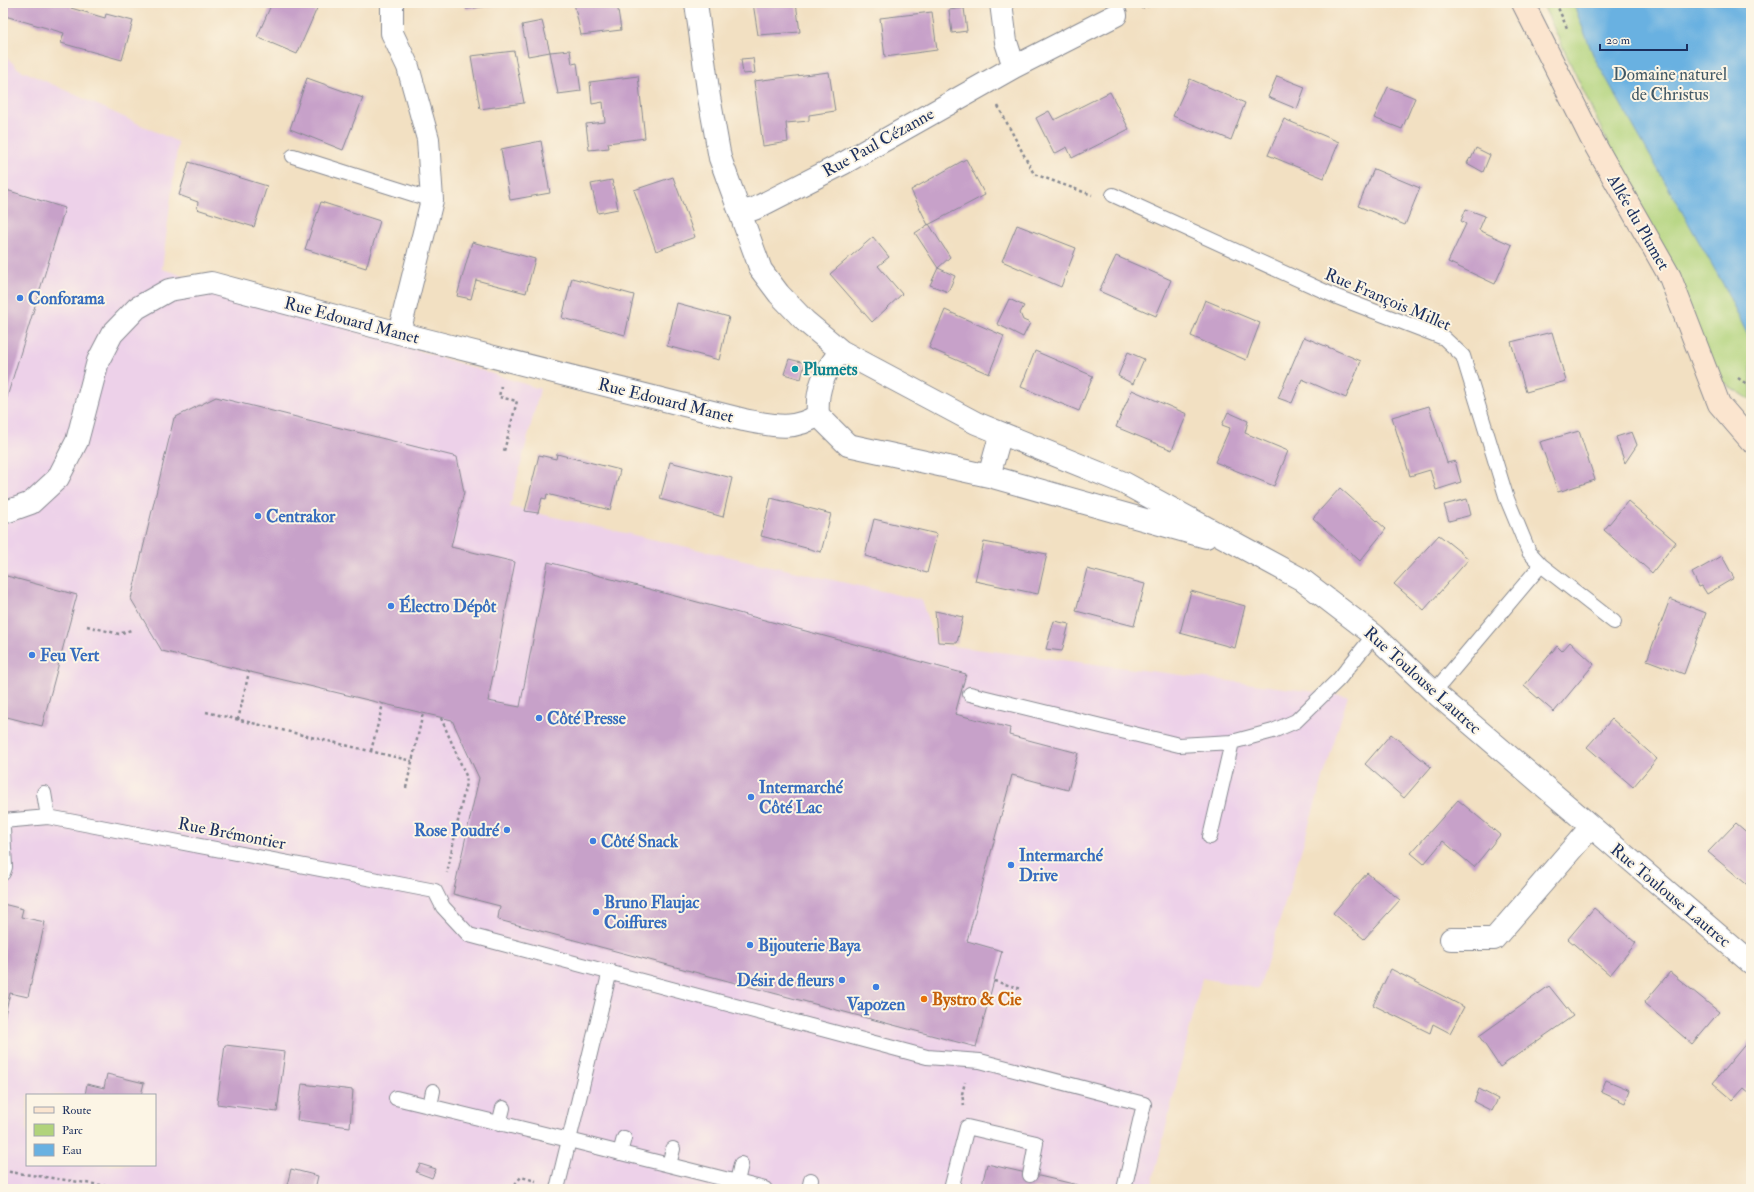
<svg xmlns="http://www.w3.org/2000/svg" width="1754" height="1192" viewBox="0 0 1754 1192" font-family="'IM FELL Double Pica',serif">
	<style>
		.built { fill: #edd1e9; fill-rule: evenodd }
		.green { fill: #b1d37b; stroke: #66816c }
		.water { fill: #69b1e1; stroke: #4270a0 }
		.building { fill: #c7a1c9 }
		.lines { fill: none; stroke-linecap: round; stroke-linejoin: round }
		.lane-casing { stroke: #868890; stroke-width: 16 }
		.street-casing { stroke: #868890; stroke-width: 24 }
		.secondary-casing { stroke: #868890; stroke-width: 24 }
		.path { stroke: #868890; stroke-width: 2.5; stroke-dasharray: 3 3; stroke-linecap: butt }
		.lane { stroke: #fff; stroke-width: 14 }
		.street { stroke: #fff; stroke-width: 22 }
		.secondary { stroke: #fbe5cf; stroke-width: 22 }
		.shop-dot { fill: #3f7fe0; stroke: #fcf5e5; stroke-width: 1.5 }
		.culture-dot { fill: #0f9aa8; stroke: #fcf5e5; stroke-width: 1.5 }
		.food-dot { fill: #e8710a; stroke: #fcf5e5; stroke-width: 1.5 }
		.labels { text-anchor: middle; stroke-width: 4; stroke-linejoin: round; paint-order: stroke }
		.park-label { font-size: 17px; fill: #405865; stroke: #fcf5e5 }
		.street-label { font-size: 17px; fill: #1b2f5e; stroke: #fcf5e5 }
		.shop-label { font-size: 17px; font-weight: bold; fill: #366cbe; stroke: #fcf5e5; text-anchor: start }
		.culture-label { font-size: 17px; font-weight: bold; fill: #0d838f; stroke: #fcf5e5; text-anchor: start }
		.food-label { font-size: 17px; font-weight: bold; fill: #c56008; stroke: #fcf5e5; text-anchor: start }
	</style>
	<rect width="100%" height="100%" fill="#fcf5e5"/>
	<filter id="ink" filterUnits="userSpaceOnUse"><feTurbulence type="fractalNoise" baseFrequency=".025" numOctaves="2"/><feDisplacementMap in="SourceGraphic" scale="8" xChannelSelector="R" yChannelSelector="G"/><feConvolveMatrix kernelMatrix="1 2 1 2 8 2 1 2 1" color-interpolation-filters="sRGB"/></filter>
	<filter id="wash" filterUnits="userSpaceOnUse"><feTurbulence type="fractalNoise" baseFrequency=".012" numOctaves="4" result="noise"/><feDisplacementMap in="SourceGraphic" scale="16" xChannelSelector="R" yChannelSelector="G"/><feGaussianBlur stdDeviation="0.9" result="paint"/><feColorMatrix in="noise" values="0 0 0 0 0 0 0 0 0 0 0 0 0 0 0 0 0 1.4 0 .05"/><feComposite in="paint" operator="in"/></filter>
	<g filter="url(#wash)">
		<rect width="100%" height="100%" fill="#f2e0c2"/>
		<!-- built -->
		<path class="built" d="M 3,54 L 19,69 L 178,142 L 162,269 L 540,389 L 510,507 L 921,600 L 936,644 L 1348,696 L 1259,989 L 1202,978 L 1151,1189 L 3,1189 ZM 27,1095 L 155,1095 L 155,1165 L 27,1165 Z"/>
		<!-- green -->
		<path class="green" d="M 1542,3 L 1751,3 L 1751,400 L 1719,380 Z"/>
		<!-- water -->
		<path class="water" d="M 1573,3 L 1751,3 L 1751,342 L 1723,284 L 1594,57 Z"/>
		<g id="blocks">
			<!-- building -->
			<path class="building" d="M 9,3 L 72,3 L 71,8 L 105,18 L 106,14 L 133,21 L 122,60 L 61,43 L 64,33 L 5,16 Z
				M 272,3 L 311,3 L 318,6 L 297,54 L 257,37 Z
				M 465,3 L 503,3 L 503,4 L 466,9 Z
				M 574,3 L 617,3 L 621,30 L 581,35 Z
				M 753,3 L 796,3 L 800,32 L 758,35 Z
				M 964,8 L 967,31 L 952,33 L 949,10 Z
				M 932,12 L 937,50 L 885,57 L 880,18 Z
				M 542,21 L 550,52 L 528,56 L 522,25 Z
				M 570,50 L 572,64 L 577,63 L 581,91 L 558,94 L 550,52 Z
				M 514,51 L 524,103 L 480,109 L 471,56 Z
				M 753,58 L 755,73 L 743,74 L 741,59 Z
				M 829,72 L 835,111 L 809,115 L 809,121 L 786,123 L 788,142 L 763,146 L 754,81 Z
				M 638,76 L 645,138 L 608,143 L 609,148 L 589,150 L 586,124 L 605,122 L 603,102 L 592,104 L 590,82 Z
				M 1277,76 L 1305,87 L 1297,109 L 1268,97 Z
				M 307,78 L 363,98 L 343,150 L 290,129 Z
				M 1190,79 L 1245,103 L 1231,140 L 1173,116 Z
				M 1388,87 L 1415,98 L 1402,129 L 1374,118 Z
				M 1110,92 L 1129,129 L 1072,158 L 1067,147 L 1054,154 L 1036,118 L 1049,111 L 1054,120 Z
				M 1284,119 L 1339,142 L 1324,178 L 1268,155 Z
				M 541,141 L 550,193 L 510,200 L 501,149 Z
				M 1476,148 L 1490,155 L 1483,172 L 1467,163 L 1470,158 L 1471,159 Z
				M 966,159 L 985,195 L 928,225 L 911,190 Z
				M 189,162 L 267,186 L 254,227 L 197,209 L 198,202 L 179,195 Z
				M 1374,169 L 1420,188 L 1405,225 L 1358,206 Z
				M 673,177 L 695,237 L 656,251 L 634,190 Z
				M 612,180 L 618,209 L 598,213 L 591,184 Z
				M 3,189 L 65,208 L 3,410 Z
				M 321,202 L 380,221 L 366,268 L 305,249 Z
				M 1466,209 L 1485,216 L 1479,230 L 1512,245 L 1495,284 L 1448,262 L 1466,224 L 1461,221 Z
				M 929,224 L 950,257 L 938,268 L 955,276 L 948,292 L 930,285 L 938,268 L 915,233 Z
				M 1017,225 L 1076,248 L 1061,287 L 1002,261 Z
				M 873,237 L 889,257 L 878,266 L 902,294 L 872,322 L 830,274 Z
				M 472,242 L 535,259 L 526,293 L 476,280 L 471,299 L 457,296 Z
				M 1116,256 L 1171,280 L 1156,316 L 1099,291 Z
				M 572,278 L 634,295 L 625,335 L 562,318 Z
				M 1009,299 L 1024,306 L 1020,313 L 1023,320 L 1030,323 L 1023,337 L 997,324 Z
				M 1205,300 L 1260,323 L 1246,360 L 1191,336 Z
				M 677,303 L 729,317 L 719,360 L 667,346 Z
				M 945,310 L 1004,336 L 989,374 L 929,348 Z
				M 1552,332 L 1566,381 L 1526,392 L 1511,342 Z
				M 1304,337 L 1361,361 L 1346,398 L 1302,379 L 1292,403 L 1278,398 Z
				M 1035,351 L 1093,376 L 1079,411 L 1021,387 Z
				M 1128,352 L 1144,359 L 1133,384 L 1118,376 Z
				M 789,359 L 805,363 L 801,379 L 784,374 Z
				M 1132,390 L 1187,414 L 1172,450 L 1116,427 Z
				M 216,397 L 457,457 L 464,492 L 451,547 L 515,562 L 488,701 L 520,707 L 548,562 L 966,674 L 955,714 L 1010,728 L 1009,735 L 1078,753 L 1068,790 L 1012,775 L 967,941 L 1002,951 L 976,1047 L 499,920 L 498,918 L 500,906 L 453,894 L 479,778 L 452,720 L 162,651 L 131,599 L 174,418 Z
				M 1429,406 L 1447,463 L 1455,461 L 1461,482 L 1436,490 L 1430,470 L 1410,476 L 1392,417 Z
				M 1228,412 L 1248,421 L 1245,433 L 1288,451 L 1274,486 L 1215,462 L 1230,428 L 1222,425 Z
				M 1579,431 L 1595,480 L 1558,492 L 1540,442 Z
				M 1632,432 L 1637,445 L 1625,463 L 1616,437 Z
				M 557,454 L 620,470 L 610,510 L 547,494 L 546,499 L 542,498 L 538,513 L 525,511 L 539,455 L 556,459 Z
				M 670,462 L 732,478 L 723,517 L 660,499 Z
				M 1340,488 L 1386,529 L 1360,561 L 1313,518 Z
				M 771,498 L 831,514 L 821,552 L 761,536 Z
				M 1467,499 L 1471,515 L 1449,521 L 1444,505 Z
				M 1628,501 L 1676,542 L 1652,573 L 1604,530 Z
				M 874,519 L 937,534 L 927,573 L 865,556 Z
				M 1439,535 L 1469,559 L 1424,610 L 1394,584 Z
				M 984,542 L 1047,554 L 1038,594 L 975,581 Z
				M 1722,556 L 1734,578 L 1707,594 L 1702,586 L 1699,587 L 1692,573 Z
				M 1087,569 L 1145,584 L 1134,626 L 1076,611 Z
				M 3,575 L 77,595 L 42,726 L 3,716 Z
				M 1191,591 L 1245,606 L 1235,648 L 1180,633 Z
				M 1670,599 L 1706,613 L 1684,674 L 1647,660 Z
				M 935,611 L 963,617 L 957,643 L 938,642 Z
				M 1054,621 L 1069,624 L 1062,651 L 1046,649 Z
				M 1570,642 L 1594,664 L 1554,712 L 1524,686 L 1557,646 L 1562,651 Z
				M 1612,719 L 1657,759 L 1633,787 L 1587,747 Z
				M 1391,734 L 1431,767 L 1404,798 L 1365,764 Z
				M 1458,800 L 1500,835 L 1474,867 L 1443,841 L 1424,864 L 1411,853 Z
				M 1736,823 L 1751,836 L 1751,888 L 1708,852 Z
				M 1367,873 L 1400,900 L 1364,939 L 1333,913 Z
				M 3,904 L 23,909 L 21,917 L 45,922 L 28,997 L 10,993 L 4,1019 Z
				M 1594,908 L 1636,943 L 1610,975 L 1568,939 Z
				M 1391,969 L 1464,1007 L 1450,1033 L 1433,1024 L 1430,1033 L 1373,1005 Z
				M 1670,972 L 1719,1012 L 1692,1044 L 1644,1003 Z
				M 1549,986 L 1573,1016 L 1500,1067 L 1479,1036 Z
				M 1748,1041 L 1751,1043 L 1751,1094 L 1744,1088 L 1733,1100 L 1713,1083 Z
				M 225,1045 L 285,1052 L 277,1112 L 217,1104 Z
				M 107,1074 L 144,1083 L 141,1095 L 85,1095 L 87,1084 L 104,1088 Z
				M 1606,1080 L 1630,1090 L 1625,1103 L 1601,1092 Z
				M 302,1084 L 353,1090 L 350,1127 L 297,1120 Z
				M 1479,1089 L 1498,1099 L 1492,1111 L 1474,1102 Z
				M 420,1164 L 436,1169 L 432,1178 L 416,1172 Z
				M 987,1164 L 1078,1185 L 1077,1189 L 981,1189 Z
				M 291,1169 L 318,1176 L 315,1189 L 286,1189 Z"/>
		</g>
	</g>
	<g filter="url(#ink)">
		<use href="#blocks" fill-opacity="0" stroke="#868890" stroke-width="1"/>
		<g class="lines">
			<defs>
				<path id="lane" d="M 293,156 L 432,200
					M 1113,195 L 1337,297 L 1444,338 L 1463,356 L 1507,499 L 1529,552 L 1541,565 L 1614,622
					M 1434,692 L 1541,565
					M 970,694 L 1179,745 L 1232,742
					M 44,793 L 48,817
					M 3,821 L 48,817 L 435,891 L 443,907 L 469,935 L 927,1057 L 980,1061 L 1144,1104 L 1124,1189
					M 3,829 L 5,867 L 3,873
					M 1210,837 L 1232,742 L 1273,731 L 1296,721 L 1339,679 L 1374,635
					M 396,1098 L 569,1140 L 610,971
					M 430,1106 L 433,1091
					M 499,1124 L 503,1108
					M 620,1153 L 624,1138
					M 669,1165 L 673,1149
					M 737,1182 L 741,1164
					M 557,1189 L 569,1140 L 765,1189
					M 809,1189 L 811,1180
					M 951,1189 L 967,1127 L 1036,1143 L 1030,1175"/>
				<path id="street" d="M 392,3 L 392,33 L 408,67 L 428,139 L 432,200 L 399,333
					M 696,3 L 709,97 L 720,158 L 761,270 L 779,294 L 805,321 L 841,351 L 976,423 L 1124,483 L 1301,579 L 1374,635 L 1434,692 L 1751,963
					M 1014,67 L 1116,15
					M 740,212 L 754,209 L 844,163 L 1014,67 L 1006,42 L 1001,3
					M 841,351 C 824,371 816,389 818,415 L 848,445 L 989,476 L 1206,537
					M 989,476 L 1001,433
					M 3,513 L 31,503 L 58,478 L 77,441 L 98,361 L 112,334 L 137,308 L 169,290 L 211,283 L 399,333 L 744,420 C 771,425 793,432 818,415
					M 1451,939 L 1494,939 L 1591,827"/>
				<path id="secondary" d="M 1523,3 L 1591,138 L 1670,277 L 1719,404 L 1751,441"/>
			</defs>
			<!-- lane casing -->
			<use href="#lane" class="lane-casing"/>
			<!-- street casing -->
			<use href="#street" class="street-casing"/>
			<!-- secondary casing -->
			<use href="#secondary" class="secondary-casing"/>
			<!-- path -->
			<path class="path" d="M 1556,3 L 1567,28
				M 1141,8 L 1158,3
				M 998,106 L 1034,174 L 1092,195
				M 1738,378 L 1751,387
				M 501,386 L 499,397 L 517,401 L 504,451
				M 87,626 L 119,634 L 131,630
				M 206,712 L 412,761
				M 441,718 L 467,778 L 447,873
				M 238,720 L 249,672
				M 371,751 L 383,704
				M 406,788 L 423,713
				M 994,981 L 1022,989
				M 964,1106 L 962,1094 L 965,1082
				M 3,1171 L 128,1189
				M 511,1189 L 521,1177 L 536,1181"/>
			<!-- lane -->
			<use href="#lane" class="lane"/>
			<!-- street -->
			<use href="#street" class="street"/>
			<!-- secondary -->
			<use href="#secondary" class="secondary"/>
		</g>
	</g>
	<!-- markers -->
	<g class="shop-dot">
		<circle cx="20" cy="298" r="4"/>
		<circle cx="258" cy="516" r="4"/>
		<circle cx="391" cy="606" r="4"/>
		<circle cx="32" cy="655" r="4"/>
		<circle cx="539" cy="718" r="4"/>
		<circle cx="751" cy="797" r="4"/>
		<circle cx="507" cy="830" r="4"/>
		<circle cx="593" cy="841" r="4"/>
		<circle cx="1011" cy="865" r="4"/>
		<circle cx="596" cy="912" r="4"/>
		<circle cx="750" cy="945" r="4"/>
		<circle cx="842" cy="980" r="4"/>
		<circle cx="876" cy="987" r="4"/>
	</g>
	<circle class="culture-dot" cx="795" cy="369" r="4"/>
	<circle class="food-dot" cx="924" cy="999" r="4"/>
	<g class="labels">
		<!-- park labels -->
		<g class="park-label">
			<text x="1670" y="80">Domaine naturel<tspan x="1670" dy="20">de Christus</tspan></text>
		</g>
		<!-- street labels -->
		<g class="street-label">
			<text transform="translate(878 142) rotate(-29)" y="6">Rue Paul Cézanne</text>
			<text transform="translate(1639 222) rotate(60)" y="6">Allée du Plumet</text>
			<text transform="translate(1388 299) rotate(23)" y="6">Rue François Millet</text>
			<text transform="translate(352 320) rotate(15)" y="6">Rue Edouard Manet</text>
			<text transform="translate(666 400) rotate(14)" y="6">Rue Edouard Manet</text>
			<text transform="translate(1423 680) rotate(42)" y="6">Rue Toulouse Lautrec</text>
			<text transform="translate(232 833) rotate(11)" y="6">Rue Brémontier</text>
			<text transform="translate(1671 895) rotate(40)" y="6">Rue Toulouse Lautrec</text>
		</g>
		<!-- shop labels -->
		<g class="shop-label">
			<text x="28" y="304">Conforama</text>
			<text x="266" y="522">Centrakor</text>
			<text x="399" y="612">Électro Dépôt</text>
			<text x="40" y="661">Feu Vert</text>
			<text x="547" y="724">Côté Presse</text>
			<text x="759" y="793">Intermarché<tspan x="759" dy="20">Côté Lac</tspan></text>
			<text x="499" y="836" text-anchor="end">Rose Poudré</text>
			<text x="601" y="847">Côté Snack</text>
			<text x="1019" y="861">Intermarché<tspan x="1019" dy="20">Drive</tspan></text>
			<text x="604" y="908">Bruno Flaujac<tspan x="604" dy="20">Coiffures</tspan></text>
			<text x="758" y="951">Bijouterie Baya</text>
			<text x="834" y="986" text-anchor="end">Désir de fleurs</text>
			<text x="876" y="1010" text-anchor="middle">Vapozen</text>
		</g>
		<!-- culture labels -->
		<g class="culture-label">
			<text x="803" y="375">Plumets</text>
		</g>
		<!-- food labels -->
		<g class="food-label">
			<text x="932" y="1005">Bystro &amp; Cie</text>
		</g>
	</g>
	<!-- margin -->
	<rect width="1754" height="1192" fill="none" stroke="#fcf5e5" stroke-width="16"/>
	<!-- legend -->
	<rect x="26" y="1094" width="130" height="72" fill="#fcf5e5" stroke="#a2a6af"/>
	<rect x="34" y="1107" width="20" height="6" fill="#fbe5cf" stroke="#a2a6af"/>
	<text x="62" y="1114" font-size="12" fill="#1b2f5e">Route</text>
	<rect x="34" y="1124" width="20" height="12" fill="#b1d37b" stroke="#a2a6af"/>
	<text x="62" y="1134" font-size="12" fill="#1b2f5e">Parc</text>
	<rect x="34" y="1144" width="20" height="12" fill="#69b1e1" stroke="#a2a6af"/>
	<text x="62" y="1154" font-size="12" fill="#1b2f5e">Eau</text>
	<!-- scale -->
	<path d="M1600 44v6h87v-6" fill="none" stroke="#1b2f5e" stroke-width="2"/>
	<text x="1606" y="44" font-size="12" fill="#1b2f5e" stroke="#fcf5e5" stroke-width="3" paint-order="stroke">20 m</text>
</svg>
